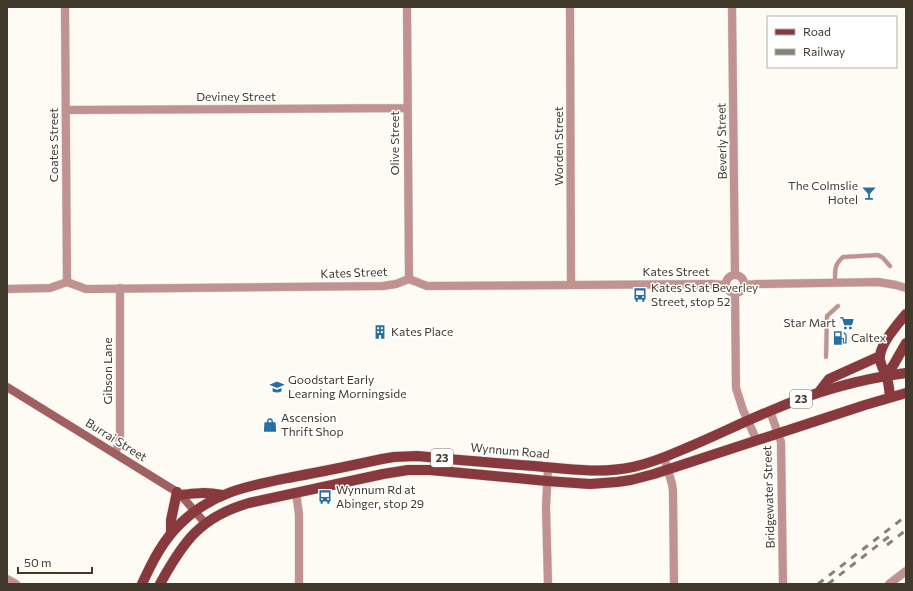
<svg xmlns="http://www.w3.org/2000/svg" width="913" height="591" viewBox="0 0 913 591" font-family="Commissioner,sans-serif">
	<style>
		.lines { fill: none; stroke-linecap: round; stroke-linejoin: round }
		.lane-casing { stroke: #dcd8d0; stroke-width: 5 }
		.street-casing { stroke: #dcd8d0; stroke-width: 9 }
		.secondary-casing { stroke: #dcd8d0; stroke-width: 9 }
		.primary-casing { stroke: #dcd8d0; stroke-width: 11 }
		.lane { stroke: #c19292; stroke-width: 4 }
		.street { stroke: #c19292; stroke-width: 8 }
		.secondary { stroke: #a05f60; stroke-width: 8 }
		.primary { stroke: #87393e; stroke-width: 10 }
		.rail { stroke: #868176; stroke-width: 3; stroke-dasharray: 7 7; stroke-linecap: butt }
		.labels { text-anchor: middle; stroke-width: 3; stroke-linejoin: round; paint-order: stroke }
		.shield { fill: #fff; stroke: #79746b; stroke-width: 1 }
		.shield-label { font-size: 11px; font-weight: bold; fill: #40392c }
		.street-label { font-size: 12px; fill: #40392c; stroke: #fff }
		.poi-label { font-size: 12px; fill: #40392c; stroke: #fff; text-anchor: start }
	</style>
	<rect width="100%" height="100%" fill="#fefbf4"/>
	<g class="lines">
		<defs>
			<path id="lane" d="M 835,282 C 835,270 834,265 843,257 L 878,255 L 883,258 L 890,266
				M 826,357 L 827,316 L 838,306"/>
			<path id="street" d="M 65,7 L 67,282
				M 407,7 L 409,279
				M 570,7 L 571,285
				M 732,7 L 735,274
				M 66,110 L 407,108
				M726 284a9 9 0 1 1 18 0a9 9 0 1 1-18 0Z
				M 744,285 L 757,284 L 878,282 L 896,285 L 906,288
				M 7,289 L 50,288 L 67,282 L 86,289 L 92,289 L 383,286 L 396,284 L 409,279 L 427,286 L 712,284 L 725,285
				M 735,293 L 736,388 L 743,410 L 757,441
				M 770,411 L 781,442 L 783,584
				M 115,453 L 119,443 L 120,437 L 120,288
				M 664,457 L 672,484 L 673,491 L 674,584
				M 548,468 L 546,507 L 548,584
				M 296,493 L 299,514 L 299,584
				M 7,579 L 16,584
				M 889,584 L 906,571"/>
			<path id="secondary" d="M 7,387 L 177,492 L 186,501 L 205,523"/>
			<path id="primary" d="M 886,376 L 894,364 L 906,343
				M 819,392 L 829,379 L 880,356
				M 890,397 C 889,390 889,382 886,375 C 884,370 881,366 880,360 C 878,346 897,325 906,314
				M 180,495 C 196,493 206,492 222,495
				M 171,533 L 171,520 L 177,492
				M 142,584 C 152,562 163,540 181,523 C 215,490 254,485 298,476 C 326,471 354,465 382,459 L 394,457 L 417,456 C 456,460 495,463 534,466 C 567,469 601,474 633,467 C 651,463 668,456 684,449 C 713,437 741,423 770,411 C 814,392 859,379 906,373
				M 160,584 C 183,542 200,517 249,503 L 383,474 L 408,470 L 430,470 L 547,481 L 590,484 L 617,482 L 631,480 L 654,474 L 865,405 L 906,393"/>
		</defs>
		<!-- lane casing -->
		<use href="#lane" class="lane-casing"/>
		<!-- street casing -->
		<use href="#street" class="street-casing"/>
		<!-- secondary casing -->
		<use href="#secondary" class="secondary-casing"/>
		<!-- primary casing -->
		<use href="#primary" class="primary-casing"/>
		<!-- lane -->
		<use href="#lane" class="lane"/>
		<!-- street -->
		<use href="#street" class="street"/>
		<!-- secondary -->
		<use href="#secondary" class="secondary"/>
		<!-- primary -->
		<use href="#primary" class="primary"/>
		<!-- rail -->
		<path class="rail" d="M 887,545 L 906,530
			M 818,584 L 906,516
			M 828,584 L 891,535"/>
	</g>
	<!-- icons -->
	<defs>
		<symbol id="bar-bare" viewBox="-9 -9 18 18"><path d="M-6-5H6L.8 .8V4.5H3.5V6h-7V4.5H-.8V.8Z" fill="#276ea2" stroke="#fff" stroke-width="2.5" paint-order="stroke"/></symbol>
		<symbol id="bus-bare" viewBox="-9 -9 18 18"><path d="M-5-6H5V4H4V6H2V4H-2V6H-4V4H-5ZM-3.5-4V0h7V-4ZM-3.5 1.2v1.5H-2V1.2ZM2 1.2v1.5H3.5V1.2Z" fill="#276ea2" stroke="#fff" stroke-width="2.5" paint-order="stroke"/></symbol>
		<symbol id="supermarket-bare" viewBox="-9 -9 18 18"><path d="M-6-5.5h2.5l.6 2H6L4.5 2H-2.5L-4.4-4H-6ZM-1.5 3.2a1.3 1.3 0 1 0 .1 0ZM3 3.2a1.3 1.3 0 1 0 .1 0Z" fill="#276ea2" stroke="#fff" stroke-width="2.5" paint-order="stroke"/></symbol>
		<symbol id="building-bare" viewBox="-9 -9 18 18"><path d="M-4-6H4V6H1V3H-1V6H-4ZM-2.5-4.3h1.7v1.8h-1.7ZM.8-4.3h1.7v1.8H.8ZM-2.5-1h1.7V.8h-1.7ZM.8-1h1.7V.8H.8Z" fill="#276ea2" stroke="#fff" stroke-width="2.5" paint-order="stroke"/></symbol>
		<symbol id="fuel-bare" viewBox="-9 -9 18 18"><path d="M-5.5-6h7V0h2V4h1.3V-2.5L3-4.5l.8-.8L6-3V5H2.5V1h-1V6h-7ZM-4.2-4.7v3.2H.2V-4.7Z" fill="#276ea2" stroke="#fff" stroke-width="2.5" paint-order="stroke"/></symbol>
		<symbol id="school-bare" viewBox="-9 -9 18 18"><path d="M0-5L7-2L0 1L-7-2ZM-4 1L0 2.5L4 1V4Q0 6-4 4Z" fill="#276ea2" stroke="#fff" stroke-width="2.5" paint-order="stroke"/></symbol>
		<symbol id="shop-bare" viewBox="-9 -9 18 18"><path d="M-5-2.5h2.3a2.7 3.5 0 0 1 5.4 0H5L5.5 6h-11ZM-1.5-2.5h3a1.5 2.3 0 0 0-3 0Z" fill="#276ea2" stroke="#fff" stroke-width="2.5" paint-order="stroke"/></symbol>
	</defs>
	<g fill-rule="evenodd">
		<use href="#bar-bare" x="859" y="183" width="20" height="20"/>
		<use href="#bus-bare" x="630" y="285" width="20" height="20"/>
		<use href="#supermarket-bare" x="837" y="313" width="20" height="20"/>
		<use href="#building-bare" x="370" y="322" width="20" height="20"/>
		<use href="#fuel-bare" x="830" y="328" width="20" height="20"/>
		<use href="#school-bare" x="267" y="377" width="20" height="20"/>
		<use href="#shop-bare" x="260" y="415" width="20" height="20"/>
		<use href="#bus-bare" x="315" y="487" width="20" height="20"/>
	</g>
	<g class="labels">
		<!-- shield labels -->
		<g class="shield">
			<rect x="790" y="390" width="22" height="18" rx="3"/>
			<rect x="431" y="449" width="22" height="18" rx="3"/>
		</g>
		<g class="shield-label">
			<text x="801" y="403">23</text>
			<text x="442" y="462">23</text>
		</g>
		<!-- street labels -->
		<g class="street-label">
			<text x="236" y="101">Deviney Street</text>
			<text transform="translate(722 141) rotate(-91)" y="4">Beverly Street</text>
			<text transform="translate(395 143) rotate(-90)" y="4">Olive Street</text>
			<text transform="translate(54 145) rotate(-90)" y="4">Coates Street</text>
			<text transform="translate(559 146) rotate(-90)" y="4">Worden Street</text>
			<text x="676" y="276">Kates Street</text>
			<text transform="translate(354 273) rotate(-2)" y="4">Kates Street</text>
			<text transform="translate(108 371) rotate(-90)" y="4">Gibson Lane</text>
			<text transform="translate(116 440) rotate(32)" y="4">Burrai Street</text>
			<text transform="translate(510 451) rotate(5)" y="4">Wynnum Road</text>
			<text transform="translate(769 497) rotate(-92)" y="4">Bridgewater Street</text>
		</g>
		<!-- poi labels -->
		<g class="poi-label">
			<text x="858" y="190" text-anchor="end">The Colmslie<tspan x="858" dy="14">Hotel</tspan></text>
			<text x="651" y="292">Kates St at Beverley<tspan x="651" dy="14">Street, stop 52</tspan></text>
			<text x="836" y="327" text-anchor="end">Star Mart</text>
			<text x="391" y="336">Kates Place</text>
			<text x="851" y="342">Caltex</text>
			<text x="288" y="384">Goodstart Early<tspan x="288" dy="14">Learning Morningside</tspan></text>
			<text x="281" y="422">Ascension<tspan x="281" dy="14">Thrift Shop</tspan></text>
			<text x="336" y="494">Wynnum Rd at<tspan x="336" dy="14">Abinger, stop 29</tspan></text>
		</g>
	</g>
	<!-- border -->
	<rect width="913" height="591" fill="none" stroke="#40392c" stroke-width="16"/>
	<!-- legend -->
	<rect x="767" y="16" width="130" height="52" fill="#ffffff" stroke="#b3b0ab"/>
	<rect x="775" y="29" width="20" height="6" fill="#87393e" stroke="#b3b0ab"/>
	<text x="803" y="36" font-size="12" fill="#40392c">Road</text>
	<rect x="775" y="49" width="20" height="6" fill="#868176" stroke="#b3b0ab"/>
	<text x="803" y="56" font-size="12" fill="#40392c">Railway</text>
	<!-- scale -->
	<path d="M18 567v6h74v-6" fill="none" stroke="#40392c" stroke-width="2"/>
	<text x="24" y="567" font-size="12" fill="#40392c" stroke="#ffffff" stroke-width="3" paint-order="stroke">50 m</text>
</svg>
